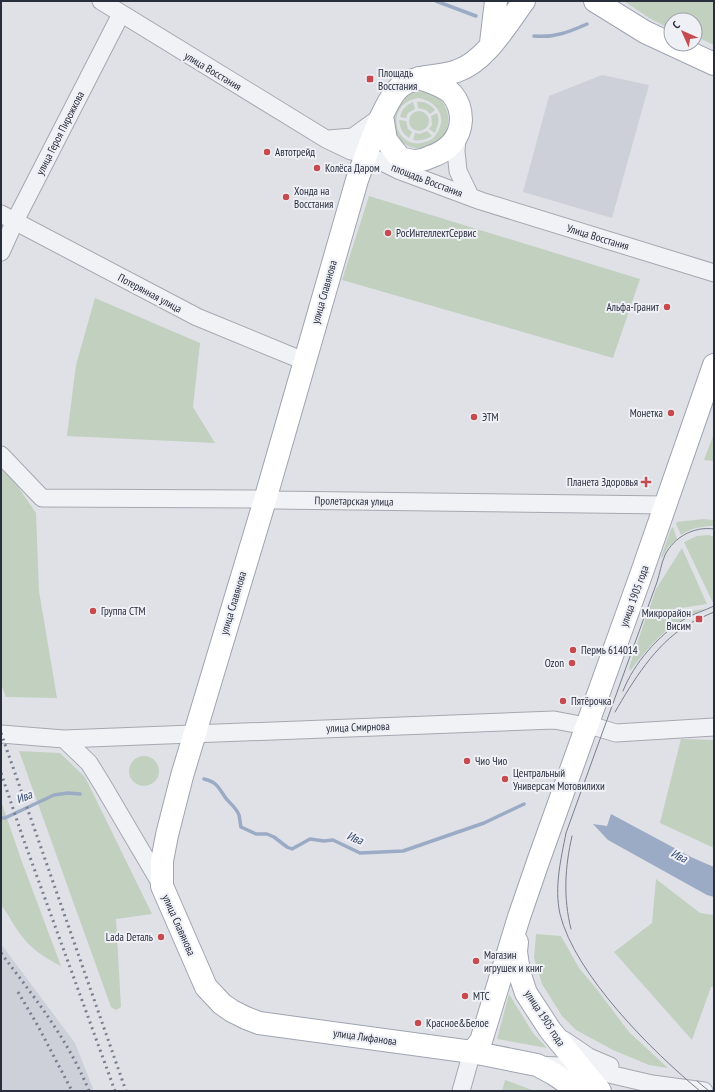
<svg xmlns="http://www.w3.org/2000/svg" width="715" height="1092" viewBox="0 0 715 1092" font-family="'PT Sans Narrow',sans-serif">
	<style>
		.built { fill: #cdd0d9 }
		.green { fill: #c2d0c0; fill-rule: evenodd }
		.water { fill: #9cabc5 }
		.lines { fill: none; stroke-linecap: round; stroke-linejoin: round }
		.stream { stroke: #9cabc5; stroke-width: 3.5 }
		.minor-casing { stroke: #a5a8b1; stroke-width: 19 }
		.major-casing { stroke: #9fa4b2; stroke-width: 24 }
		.minor { stroke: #f1f2f6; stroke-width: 17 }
		.major { stroke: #fff; stroke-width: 22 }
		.tram { stroke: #797f90; stroke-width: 1 }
		.rail { stroke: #797f90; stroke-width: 3; stroke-dasharray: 2 4; stroke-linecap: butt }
		.poi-dot { fill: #c54b4f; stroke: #eef0f5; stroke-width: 1.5 }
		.labels { text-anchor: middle; stroke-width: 4; stroke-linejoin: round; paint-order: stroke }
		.street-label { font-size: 11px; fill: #292e3d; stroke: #eef0f5 }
		.poi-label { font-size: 11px; fill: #292e3d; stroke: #eef0f5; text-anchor: start }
		.water-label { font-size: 12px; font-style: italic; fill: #36486e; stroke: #eef0f5 }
	</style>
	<rect width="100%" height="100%" fill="#dfe1e7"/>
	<!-- built -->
	<path class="built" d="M 602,75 L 649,85 L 612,218 L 523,192 L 549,96 Z
		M 1,944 L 75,1043 L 94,1091 L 1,1091 Z"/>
	<!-- green -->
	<path class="green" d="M 624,1 L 714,1 L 714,45 L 695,36 L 695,20 L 671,20 L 671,26 L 669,28 L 649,18 Z
		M 414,92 C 420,92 426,91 432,94 C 450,102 454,127 440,140 C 436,144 430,145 426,147 C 417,150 407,147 401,141 C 394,134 392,128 393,119 C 393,116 392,112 393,110 C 397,101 406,95 414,92 ZM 418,98 C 436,101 448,116 437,133 C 434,138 430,141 425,142 C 396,152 382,105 418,98 Z
		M 413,102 L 415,109 L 408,113 L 406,118 L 400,117 C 402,109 406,105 413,102 Z
		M 417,102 C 425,101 430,104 435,110 L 430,114 L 426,110 L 418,108 Z
		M409 121a10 10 0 1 1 20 0a10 10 0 1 1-20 0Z
		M 437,113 C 440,120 438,126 435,133 L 429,129 L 432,125 L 431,116 Z
		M 399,120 L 406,121 L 408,129 L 412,132 L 409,138 C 402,133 400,128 399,120 Z
		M 427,131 L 432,136 C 426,140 420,141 413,140 L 415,133 L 419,134 Z
		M 369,196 L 640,279 L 613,358 L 342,280 Z
		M 95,298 L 200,343 L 193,407 L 215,443 L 67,436 L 76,365 Z
		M 714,433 L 714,461 L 704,460 Z
		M 1,462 L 36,513 L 39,591 L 57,698 L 6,697 L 1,684 Z
		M 703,519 L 714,520 L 714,526 C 702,526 691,528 681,535 L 676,524 L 677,522 Z
		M 673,527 L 677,539 L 668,547 L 662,558 L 661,557 L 671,529 Z
		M 709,535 L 714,537 L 714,605 L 684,542 L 697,536 Z
		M 682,548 L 707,604 L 648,613 L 656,589 L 680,551 Z
		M 705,609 C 698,612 690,615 683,619 C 661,631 645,652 630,671 L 629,668 L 646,617 Z
		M 681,739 L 714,740 L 714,848 L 660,823 Z
		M 19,751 L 60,753 L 85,777 L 152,914 L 116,919 L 121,1007 L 116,1010 L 111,1007 Z
		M129 771a15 15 0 1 1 30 0a15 15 0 1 1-30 0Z
		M 1,801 L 22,862 L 61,966 C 45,958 31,949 21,935 C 13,925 9,915 1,905 Z
		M 656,879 L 700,913 L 714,915 L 714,987 L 711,987 L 692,1040 L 614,952 L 652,923 Z
		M 536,934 L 561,936 L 579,968 L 595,987 L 629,1032 L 668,1068 L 649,1065 L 613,1050 L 576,1030 L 562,1016 L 542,984 L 534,958 Z
		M 509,994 L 533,1033 L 547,1048 L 497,1039 Z
		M 505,1080 L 535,1091 L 502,1091 Z"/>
	<!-- water -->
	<path class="water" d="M 611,814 L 693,858 L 714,867 L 714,897 L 707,895 L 608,840 L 593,824 L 607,826 Z"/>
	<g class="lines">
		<!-- stream -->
		<path class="stream" d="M 436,1 L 476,16
			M 534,36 C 554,38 569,32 587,24
			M 204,779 C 217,782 218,787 225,797 C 229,803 236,807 239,815 C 240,819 240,823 241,827 L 256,834 L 267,834 L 274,837 L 287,847 L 292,849 L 310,839 L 324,841 L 333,840 L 360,853 L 403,851 L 484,823 L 524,804
			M 1,818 L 5,818 L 54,795 L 68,793 L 80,794"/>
		<defs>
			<path id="minor" d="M 101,1 L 326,139 L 351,151 L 366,154 L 398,170 L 481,201 L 714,273
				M 457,137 L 456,151 L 458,171 L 470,196
				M 328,139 L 353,137 L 382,116
				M 1,214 L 197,317 L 304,361
				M 1,252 L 15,221 L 121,14
				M 1,455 L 42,498 L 255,499 L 274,500 L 666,505
				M 1,734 L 64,739 L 554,720 L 586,726 L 596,727 L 616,733 L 714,727
				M 64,739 L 89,763 L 102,784 L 162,886
				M 564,1040 L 589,1057 L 610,1066
				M 538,1065 L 579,1067 L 652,1084 L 704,1091
				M 461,1091 L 472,1052"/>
			<path id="major" d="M 524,1 C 506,25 486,61 457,71 C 439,78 418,74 401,86 C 384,99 365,158 357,180 L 265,500 L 182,776 L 167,835 L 162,861 L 162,886 L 206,987 L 222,1004 L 232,1011 L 246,1018 L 259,1023 L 472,1052 L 537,1065 L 554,1074 L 579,1091
				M 595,1 L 645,32 L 714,64
				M 491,43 L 496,1
				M 382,116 L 386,140 L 400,158 C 405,159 410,161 415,161 C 420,161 426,159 430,157 C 448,151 460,139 461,120 C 461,111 458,101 452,94 C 443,85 430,82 419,78
				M 517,942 L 516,952 L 519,972 L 526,993 L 550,1030 L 600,1091
				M 472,1052 L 481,1041 L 519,917 L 539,859 L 641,575 L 714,365"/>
		</defs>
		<!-- minor casing -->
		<use href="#minor" class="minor-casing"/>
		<!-- major casing -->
		<use href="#major" class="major-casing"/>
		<!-- minor -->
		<use href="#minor" class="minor"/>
		<!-- major -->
		<use href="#major" class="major"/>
		<!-- tram -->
		<path class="tram" d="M 623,691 C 634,663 658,636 683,620 C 692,614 704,611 714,606
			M 615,712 C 633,681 655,645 686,626 C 695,620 705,616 714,612
			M 571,929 C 563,897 565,867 572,836
			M 697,1081 L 709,1091
			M 700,1091 C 653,1052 575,975 560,914 C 554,887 561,859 566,833 L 657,582 C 660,573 661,564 665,555 C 674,537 694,526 714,529"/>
		<!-- rail -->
		<path class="rail" d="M 1,733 L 126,1091
			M 1,773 L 23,838 L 115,1091
			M 1,953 C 34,997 68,1039 89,1091
			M 18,992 L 38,1026 L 72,1091"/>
	</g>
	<!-- markers -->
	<g class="poi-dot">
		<rect x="366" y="75" width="8" height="8" rx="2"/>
		<circle cx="267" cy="152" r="4"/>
		<circle cx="317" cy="168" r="4"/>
		<circle cx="286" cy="197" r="4"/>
		<circle cx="388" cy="233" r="4"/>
		<circle cx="667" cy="307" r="4"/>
		<circle cx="671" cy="413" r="4"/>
		<circle cx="474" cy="417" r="4"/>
		<path d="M644 476h4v4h4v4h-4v4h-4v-4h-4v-4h4z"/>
		<circle cx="93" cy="611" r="4"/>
		<rect x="695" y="615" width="8" height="8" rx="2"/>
		<circle cx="573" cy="650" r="4"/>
		<circle cx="572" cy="663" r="4"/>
		<circle cx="563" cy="701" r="4"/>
		<circle cx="467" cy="761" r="4"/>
		<circle cx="505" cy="779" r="4"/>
		<circle cx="161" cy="937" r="4"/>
		<circle cx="476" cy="961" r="4"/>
		<circle cx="465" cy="996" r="4"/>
		<circle cx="418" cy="1023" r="4"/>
	</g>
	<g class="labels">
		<!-- street labels -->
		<g class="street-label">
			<text transform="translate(213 71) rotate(31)" y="4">улица Восстания</text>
			<text transform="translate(60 133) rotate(-63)" y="4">улица Героя Пирожкова</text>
			<text transform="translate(427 180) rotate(21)" y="4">площадь Восстания</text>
			<text transform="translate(598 237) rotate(17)" y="4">Улица Восстания</text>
			<text transform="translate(324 292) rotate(-74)" y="4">улица Славянова</text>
			<text transform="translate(150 293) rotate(28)" y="4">Потерянная улица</text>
			<text transform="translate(354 501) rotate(1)" y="4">Пролетарская улица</text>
			<text transform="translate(634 596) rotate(-70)" y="4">улица 1905 года</text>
			<text transform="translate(233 603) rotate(-73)" y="4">улица Славянова</text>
			<text transform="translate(358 727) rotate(-2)" y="4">улица Смирнова</text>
			<text transform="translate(179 925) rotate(66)" y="4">улица Славянова</text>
			<text transform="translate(545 1018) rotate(57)" y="4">улица 1905 года</text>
			<text transform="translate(365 1037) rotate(8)" y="4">улица Лифанова</text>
		</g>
		<!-- poi labels -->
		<g class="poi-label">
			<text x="378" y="77">Площадь<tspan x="378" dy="13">Восстания</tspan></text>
			<text x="275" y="156">Автотрейд</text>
			<text x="325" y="172">Колёса Даром</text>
			<text x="294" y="195">Хонда на<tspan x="294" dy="13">Восстания</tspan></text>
			<text x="396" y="237">РосИнтеллектСервис</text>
			<text x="659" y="311" text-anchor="end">Альфа-Гранит</text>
			<text x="663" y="417" text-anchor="end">Монетка</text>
			<text x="482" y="421">ЭТМ</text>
			<text x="638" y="486" text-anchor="end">Планета Здоровья</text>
			<text x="101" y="615">Группа СТМ</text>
			<text x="691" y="617" text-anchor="end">Микрорайон<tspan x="691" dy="13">Висим</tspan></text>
			<text x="581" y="654">Пермь 614014</text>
			<text x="564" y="667" text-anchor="end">Ozon</text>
			<text x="571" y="705">Пятёрочка</text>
			<text x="475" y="765">Чио Чио</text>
			<text x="513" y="777">Центральный<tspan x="513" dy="13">Универсам Мотовилихи</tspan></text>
			<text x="153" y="941" text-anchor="end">Lada Dеталь</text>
			<text x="484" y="959">Магазин<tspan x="484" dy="13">игрушек и книг</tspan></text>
			<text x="473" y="1000">МТС</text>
			<text x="426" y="1027">Красное&amp;Белое</text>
		</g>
		<!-- water labels -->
		<g class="water-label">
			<text transform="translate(24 797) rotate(-23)" y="4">Ива</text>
			<text transform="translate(355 838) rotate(22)" y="4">Ива</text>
			<text transform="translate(679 856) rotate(26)" y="4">Ива</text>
		</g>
	</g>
	<!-- border -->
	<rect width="715" height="1092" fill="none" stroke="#292e3d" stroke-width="4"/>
	<!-- north arrow -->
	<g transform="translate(683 32) rotate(315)"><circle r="19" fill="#eef0f5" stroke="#9fa2ab"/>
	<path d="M0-3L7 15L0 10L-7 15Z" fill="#c54b4f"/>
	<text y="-6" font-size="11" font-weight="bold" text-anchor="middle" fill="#292e3d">С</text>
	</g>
</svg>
